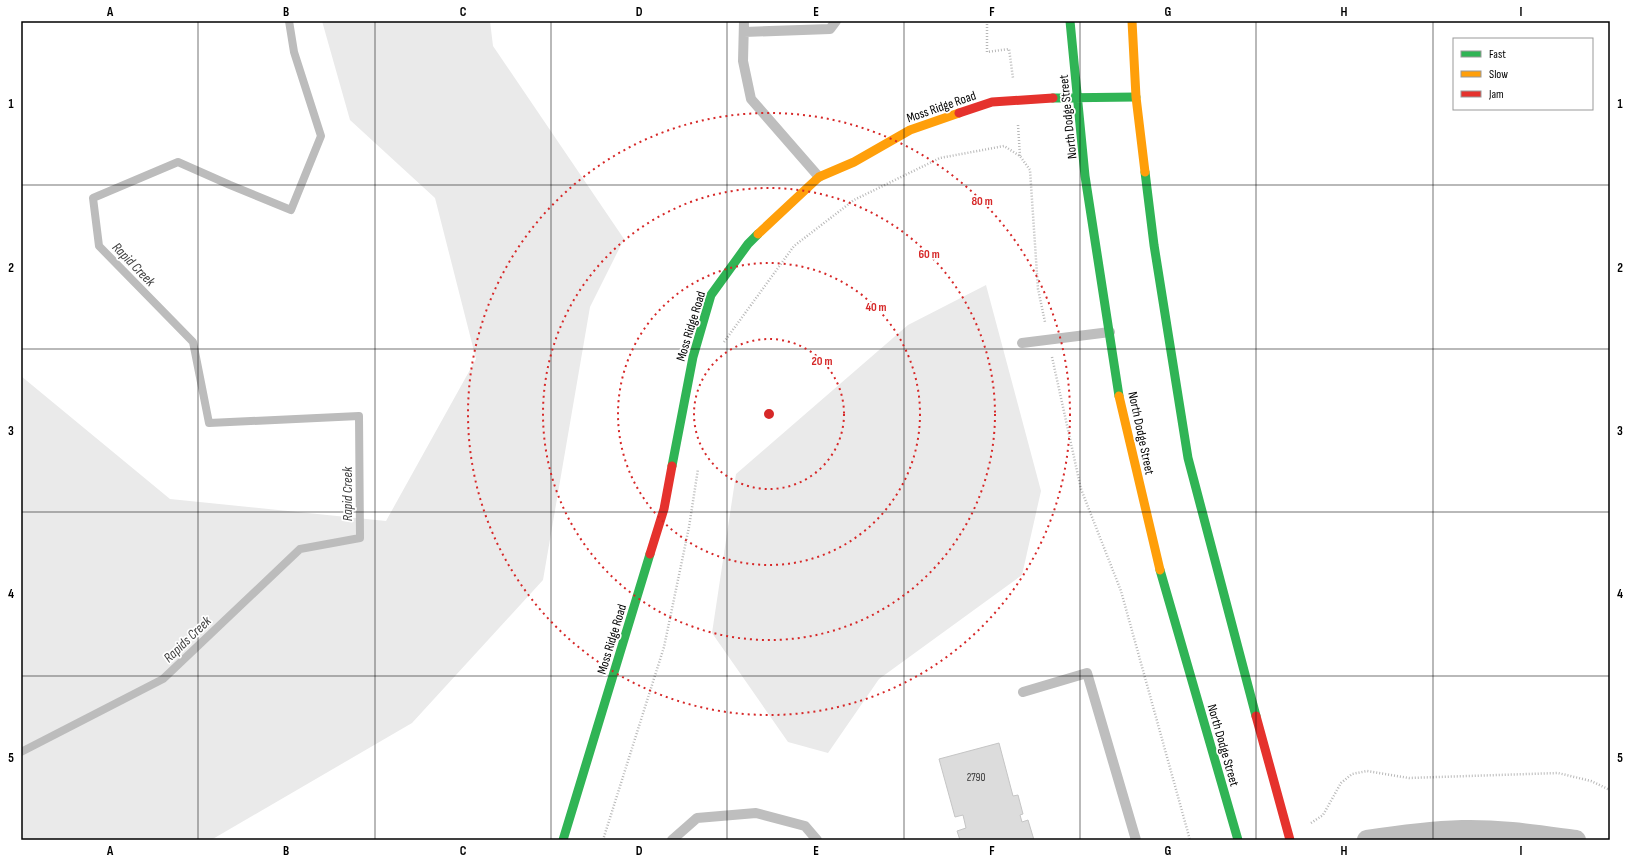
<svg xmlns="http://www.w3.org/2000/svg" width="1631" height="861" viewBox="0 0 1631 861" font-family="'Sofia Sans Condensed',sans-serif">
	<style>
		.green { fill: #eaeaea }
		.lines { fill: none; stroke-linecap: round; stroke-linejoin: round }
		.stream { stroke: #bcbcbc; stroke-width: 8 }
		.building { fill: #dcdcdc; stroke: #c5c5c5 }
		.path { stroke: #b8b8b8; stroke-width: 2.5; stroke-dasharray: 1 2; stroke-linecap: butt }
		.lane { stroke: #bebebe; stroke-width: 10 }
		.street { stroke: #bebebe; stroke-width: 20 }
		.fast { stroke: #30b455; stroke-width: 9 }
		.slow { stroke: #ff9f0a; stroke-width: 9 }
		.jam { stroke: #e5322d; stroke-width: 9 }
		.grid { fill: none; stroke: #000; stroke-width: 1; stroke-opacity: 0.55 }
		.ring { fill: none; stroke: #d62828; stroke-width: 2; stroke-dasharray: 2 4 }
		.labels { text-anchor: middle; stroke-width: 3.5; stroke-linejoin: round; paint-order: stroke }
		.number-label { font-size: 11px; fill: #373737 }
		.street-label { font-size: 13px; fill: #000; stroke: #fff }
		.water-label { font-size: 14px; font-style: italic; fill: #404040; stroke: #fff }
		.centre { fill: #d62828; stroke: #fff; stroke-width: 2 }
		.ring-label { font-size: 12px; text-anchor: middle; font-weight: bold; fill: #d62828; stroke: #fff; stroke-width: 3.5; stroke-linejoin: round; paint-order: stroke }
		.neatline { fill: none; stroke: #000; stroke-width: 1.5 }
		.grid-label { font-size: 13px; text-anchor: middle; font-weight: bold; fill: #000 }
	</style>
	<rect width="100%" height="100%" fill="#fff"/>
	<!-- green -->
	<path class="green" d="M 322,21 L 490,21 L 493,46 L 624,239 L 590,307 L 543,580 L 412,723 L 211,840 L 21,840 L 21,376 L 170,499 L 386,521 L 476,359 L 435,198 L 350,120 Z
		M 986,285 L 1041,491 L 1022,575 L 879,679 L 828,753 L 788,742 L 712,633 L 736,474 L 908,325 Z"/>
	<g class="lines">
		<!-- stream -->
		<path class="stream" d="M 21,752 L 163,679 L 300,549 L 360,538 L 359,416 L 209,423 L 193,342 L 99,246 L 93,198 L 178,162 L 230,185 L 291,210 L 321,136 L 294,52 L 289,21"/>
	</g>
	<!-- building -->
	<path class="building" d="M 999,743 L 1013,796 L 1018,795 L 1023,814 L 1020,815 L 1022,822 L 1028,820 L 1034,840 L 960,840 L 957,831 L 966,828 L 963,815 L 955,817 L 939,759 Z"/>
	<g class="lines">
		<!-- path -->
		<path class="path" d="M 987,21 L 987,52 L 1009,49 L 1013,78
			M 1018,125 L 1020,156
			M 724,342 L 794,246 L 854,200 L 940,158 L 1004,146 L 1020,156 L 1030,170 L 1038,289 L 1045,322
			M 1052,357 L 1081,489 L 1121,591 L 1190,840
			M 1311,823 L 1323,815 L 1341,783 L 1352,774 L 1367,771 L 1409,778 L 1558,773 L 1591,781 L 1610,790
			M 603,840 L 664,647 L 689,527 L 698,469"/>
		<!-- lane -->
		<path class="lane" d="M 744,21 L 743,61 L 751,99 L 819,177
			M 744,32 L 830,29 L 836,21
			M 1022,343 L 1110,332
			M 1023,692 L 1087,673 L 1136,840
			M 672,840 L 697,818 L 756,813 L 805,826 L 817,840"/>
		<!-- street -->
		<path class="street" d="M 1367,840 C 1399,835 1430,831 1462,830 C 1500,829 1538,835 1576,840"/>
		<!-- fast -->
		<path class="fast" d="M 1070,21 L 1085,176 L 1119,396
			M 1053,98 L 1136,97
			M 1145,172 L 1154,245 L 1188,458 L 1256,716
			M 672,466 L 693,357 L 711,295 L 748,244 L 758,234
			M 1160,570 L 1238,840
			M 563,840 L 650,554"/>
		<!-- slow -->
		<path class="slow" d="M 1132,21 L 1136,97 L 1145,172
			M 758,234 L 819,177 L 854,162 L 910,130 L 959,113
			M 1119,396 L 1160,570"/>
		<!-- jam -->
		<path class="jam" d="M 959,113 L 992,102 L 1053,98
			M 650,554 L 664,509 L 672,466
			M 1256,716 L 1290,840"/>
	</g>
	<!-- grid -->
	<path class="grid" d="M 198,21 L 198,840M 375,21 L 375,840M 551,21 L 551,840M 727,21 L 727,840M 904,21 L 904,840M 1080,21 L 1080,840M 1256,21 L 1256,840M 1433,21 L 1433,840M 21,185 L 1610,185M 21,349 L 1610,349M 21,512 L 1610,512M 21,676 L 1610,676"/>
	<!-- distance rings -->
	<g class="ring">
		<circle cx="769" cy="414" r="75"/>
		<circle cx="769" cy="414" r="151"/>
		<circle cx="769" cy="414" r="226"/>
		<circle cx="769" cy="414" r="301"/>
	</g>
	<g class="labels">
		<!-- number labels -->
		<g class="number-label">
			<text x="976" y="781">2790</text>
		</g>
		<!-- street labels -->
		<g class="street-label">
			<text transform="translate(941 106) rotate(-19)" y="5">Moss Ridge Road</text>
			<text transform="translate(1067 117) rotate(-96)" y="5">North Dodge Street</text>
			<text transform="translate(690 326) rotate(-73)" y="5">Moss Ridge Road</text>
			<text transform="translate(1142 433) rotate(78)" y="5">North Dodge Street</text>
			<text transform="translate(611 639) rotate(-73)" y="5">Moss Ridge Road</text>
			<text transform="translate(1224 745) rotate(74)" y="5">North Dodge Street</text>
		</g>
		<!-- water labels -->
		<g class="water-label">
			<text transform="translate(134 264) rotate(46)" y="5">Rapid Creek</text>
			<text transform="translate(347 494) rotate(-90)" y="5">Rapid Creek</text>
			<text transform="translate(187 639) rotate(-44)" y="5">Rapids Creek</text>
		</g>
	</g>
	<circle cx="769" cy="414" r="6" class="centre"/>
	<g class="ring-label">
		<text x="982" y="205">80 m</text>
		<text x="929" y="258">60 m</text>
		<text x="876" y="311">40 m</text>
		<text x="822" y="365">20 m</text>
	</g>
	<!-- border -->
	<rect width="1631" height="861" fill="none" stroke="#ffffff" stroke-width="44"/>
	<!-- legend -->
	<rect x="1453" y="38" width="140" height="72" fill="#ffffff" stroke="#999999"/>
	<rect x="1461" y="51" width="20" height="6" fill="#30b455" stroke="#999999"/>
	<text x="1489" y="58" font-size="12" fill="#000000">Fast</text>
	<rect x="1461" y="71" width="20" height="6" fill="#ff9f0a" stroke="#999999"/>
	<text x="1489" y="78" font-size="12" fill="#000000">Slow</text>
	<rect x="1461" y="91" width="20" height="6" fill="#e5322d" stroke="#999999"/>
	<text x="1489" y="98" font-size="12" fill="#000000">Jam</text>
	<rect x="22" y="22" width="1587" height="817" class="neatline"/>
	<g class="grid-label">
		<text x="110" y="16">A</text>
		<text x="286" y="16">B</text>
		<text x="463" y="16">C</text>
		<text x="639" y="16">D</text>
		<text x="816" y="16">E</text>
		<text x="992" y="16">F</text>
		<text x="1168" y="16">G</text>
		<text x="1344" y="16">H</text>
		<text x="1521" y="16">I</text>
		<text x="11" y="108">1</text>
		<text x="1620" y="108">1</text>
		<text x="11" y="272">2</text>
		<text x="1620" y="272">2</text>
		<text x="11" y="435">3</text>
		<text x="1620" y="435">3</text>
		<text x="11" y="598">4</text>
		<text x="1620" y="598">4</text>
		<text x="11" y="762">5</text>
		<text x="1620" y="762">5</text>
		<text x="110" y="855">A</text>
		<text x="286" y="855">B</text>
		<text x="463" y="855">C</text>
		<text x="639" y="855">D</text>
		<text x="816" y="855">E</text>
		<text x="992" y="855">F</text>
		<text x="1168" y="855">G</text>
		<text x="1344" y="855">H</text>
		<text x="1521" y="855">I</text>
	</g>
</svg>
